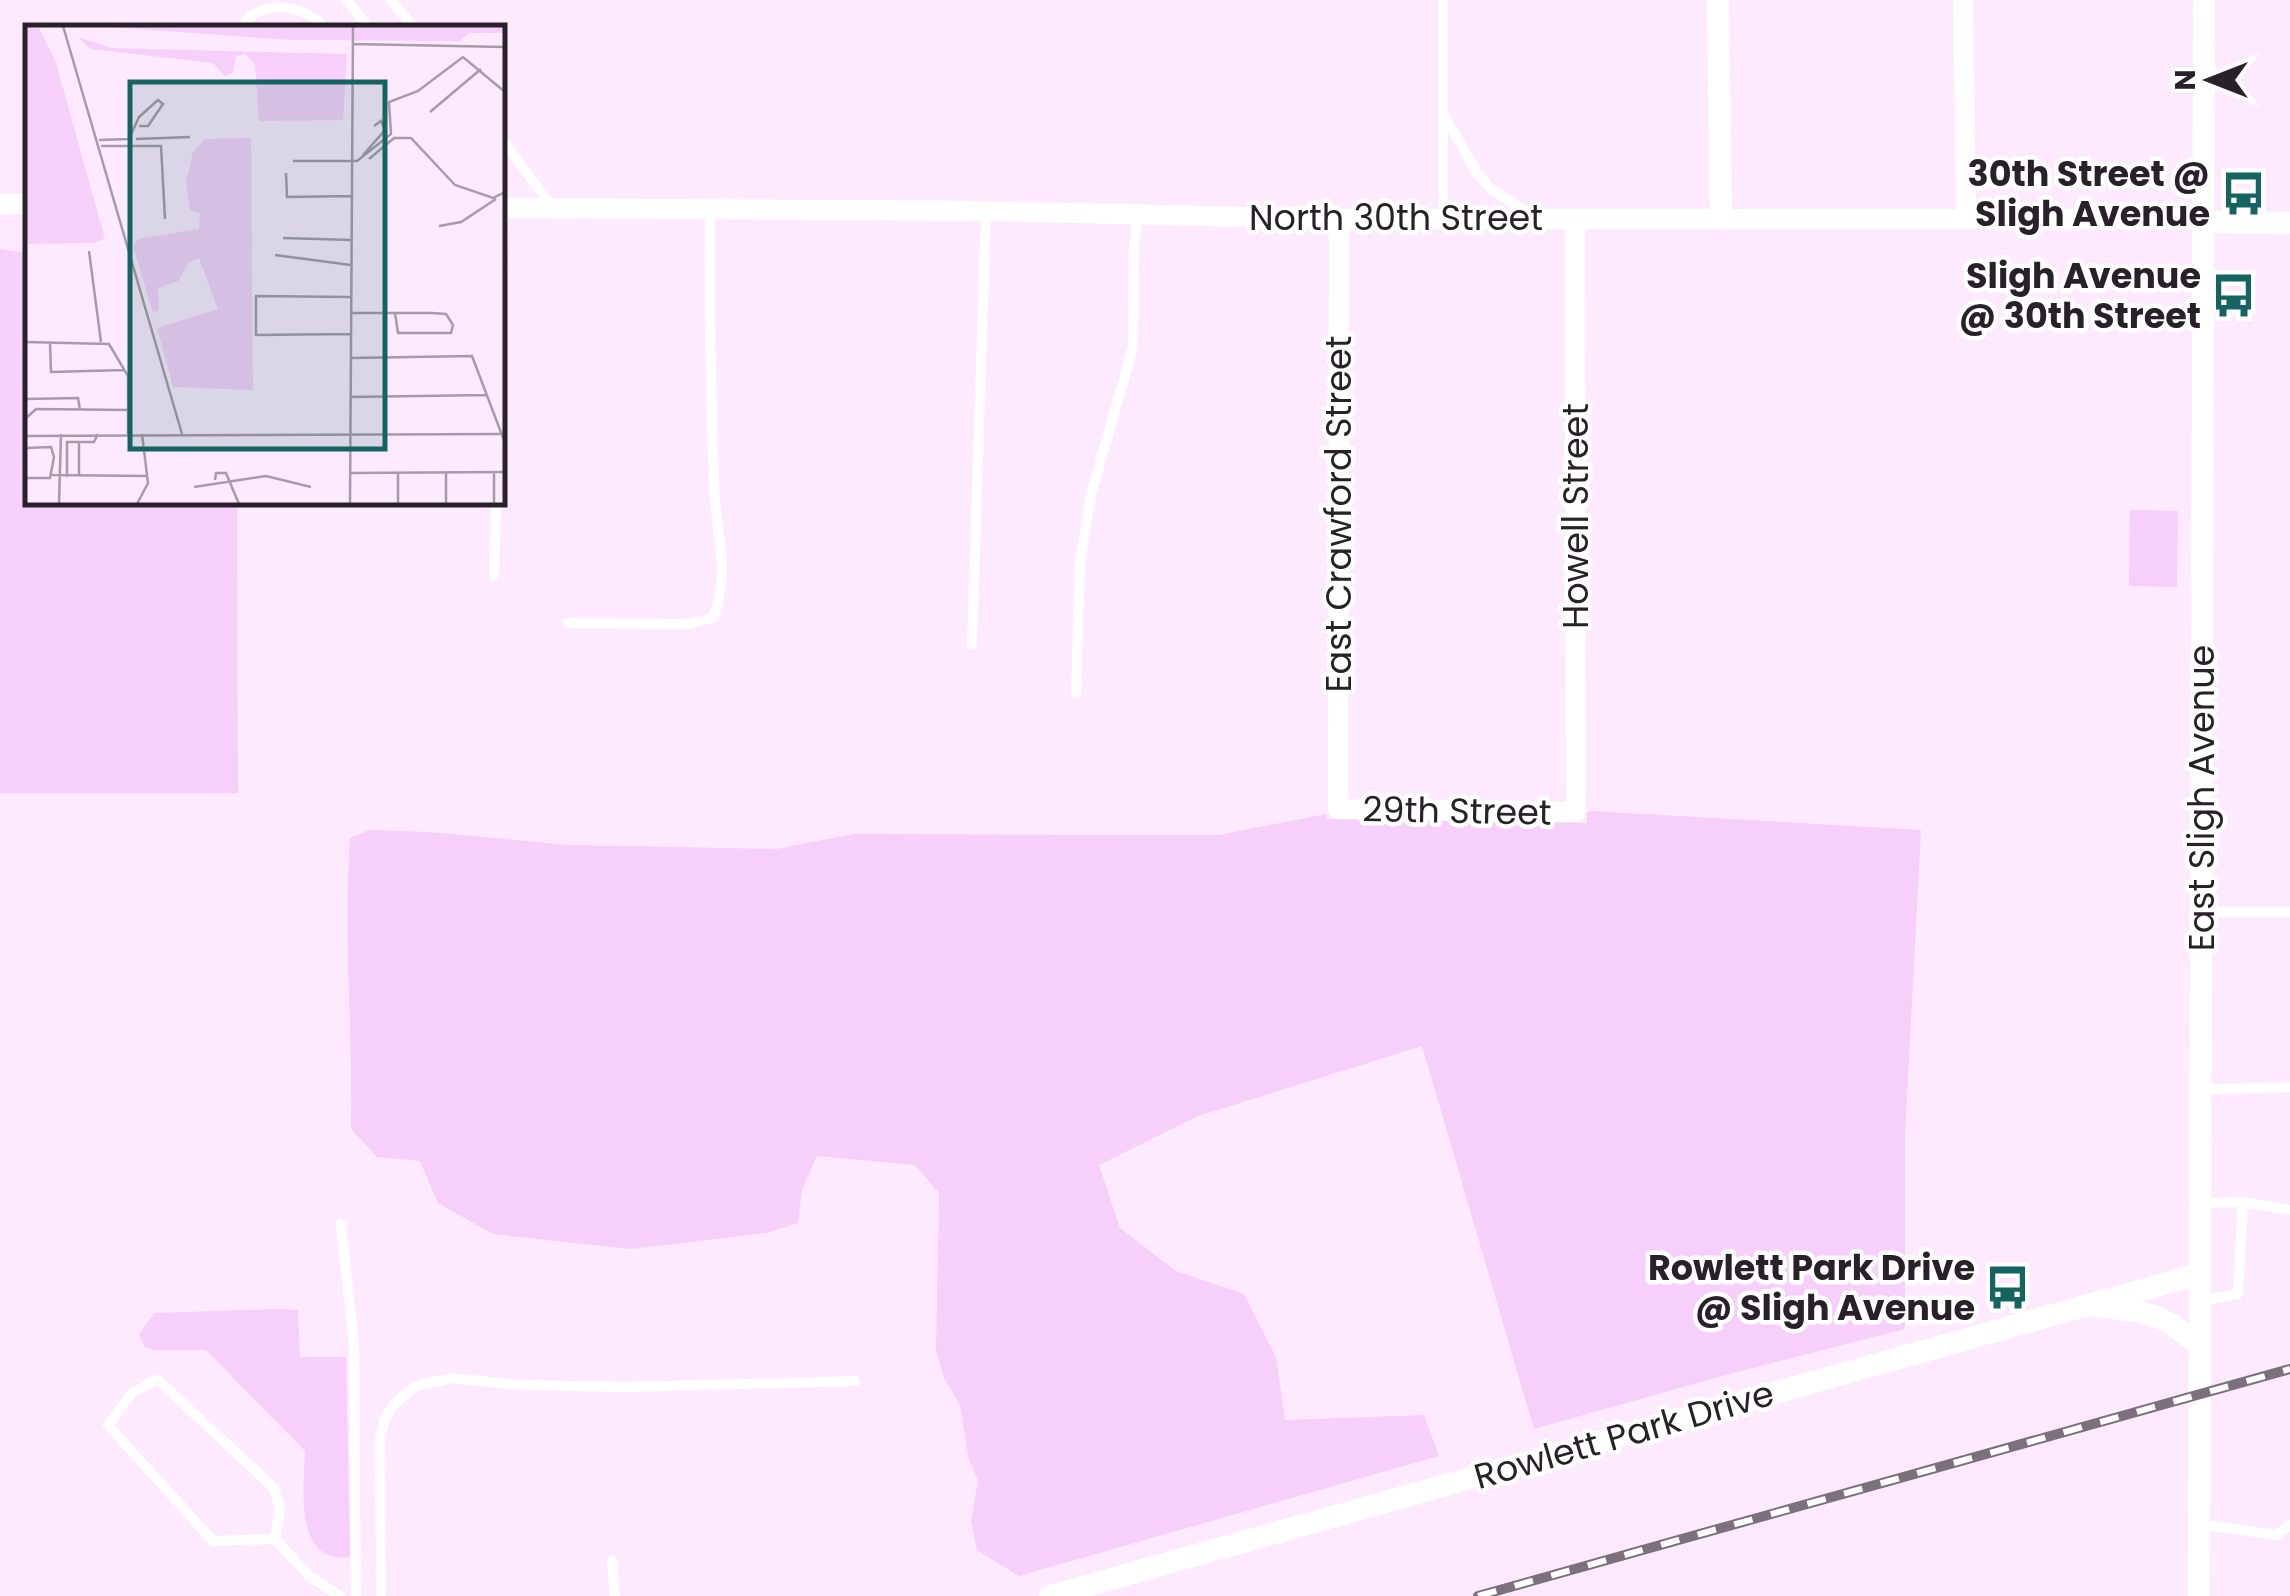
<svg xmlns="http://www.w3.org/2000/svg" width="2290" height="1596" viewBox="0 0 2290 1596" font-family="Poppins,sans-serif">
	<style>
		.green { fill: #f7cffb }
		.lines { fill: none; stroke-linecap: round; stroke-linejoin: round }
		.service { stroke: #fff; stroke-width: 10 }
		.minor { stroke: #fff; stroke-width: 20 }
		.tertiary { stroke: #fff; stroke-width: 22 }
		.rail-casing { stroke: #7c707d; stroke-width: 10 }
		.rail { stroke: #fff; stroke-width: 6; stroke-dasharray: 19; stroke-linecap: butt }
		.labels { text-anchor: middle; stroke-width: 9; stroke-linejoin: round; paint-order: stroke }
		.poi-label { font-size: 35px; font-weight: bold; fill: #282129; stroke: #fff; text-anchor: end }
		.street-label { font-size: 35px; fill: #282129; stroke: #fff }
		.inset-road { fill: none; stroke: #a89aa9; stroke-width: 2.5 }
		.view { fill: #156461; fill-opacity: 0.15; stroke: #156461; stroke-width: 5 }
		.inset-edge { fill: none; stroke: #282129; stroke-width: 5 }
	</style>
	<rect width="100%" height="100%" fill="#fdeaff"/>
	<!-- green -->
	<path class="green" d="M 0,249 L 27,253 L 28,502 L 237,503 L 238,793 L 0,793 Z
		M 2130,510 L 2178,511 L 2177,587 L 2129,586 Z
		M 1592,811 L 1921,830 L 1905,1136 L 1905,1329 L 1718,1377 L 1534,1429 L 1422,1046 L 1198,1116 L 1099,1165 L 1120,1228 L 1176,1271 L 1244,1294 L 1276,1357 L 1285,1420 L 1424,1415 L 1439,1456 L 1019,1576 L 977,1550 L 971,1521 L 978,1481 L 968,1457 L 960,1405 L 943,1376 L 936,1350 L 939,1193 L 915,1165 L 817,1156 L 802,1190 L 798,1223 L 767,1233 L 631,1249 L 493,1234 L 438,1203 L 420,1161 L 377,1157 L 351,1129 C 353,1031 343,935 350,838 L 369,830 L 429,832 L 569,845 L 776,849 L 854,834 L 1219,835 L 1326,814 L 1327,819 L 1587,823 L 1587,812 Z
		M 278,1309 L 298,1310 L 300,1357 L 346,1357 L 350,1557 C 293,1565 304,1487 305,1451 L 206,1350 L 153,1350 L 144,1346 L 139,1334 L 154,1313 Z"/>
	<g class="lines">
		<!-- service -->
		<path class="service" d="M 347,0 L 369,28
			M 391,0 L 414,28
			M 242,28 C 253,0 304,1 324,28
			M 1444,115 L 1477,173 L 1491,189 L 1533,216
			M 502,139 L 553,208
			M 1443,218 L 1443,0
			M 502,284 L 503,206
			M 494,576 L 496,502
			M 568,623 L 690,624 L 714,617 C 731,564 716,539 714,488 C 711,395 709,302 710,209
			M 972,644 L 986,211
			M 1076,693 L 1080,561 L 1091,495 L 1133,347 L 1134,249 L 1138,215
			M 2203,912 L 2290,912
			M 2202,1090 L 2290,1087
			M 2243,1202 L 2290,1210
			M 341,1224 L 354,1344 L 356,1596
			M 2200,1301 L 2238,1294 L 2243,1202 L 2201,1203
			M 157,1379 L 274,1488 L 280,1510 L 275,1539 L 213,1541 L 108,1425 L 132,1393 Z
			M 2200,1524 L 2276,1535 L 2290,1525
			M 275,1539 L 309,1576 L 340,1596
			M 612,1561 L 615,1596
			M 381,1596 L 380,1439 L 385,1418 L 395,1403 L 416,1386 L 452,1378 L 516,1385 L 626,1387 L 855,1381"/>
		<!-- minor -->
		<path class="minor" d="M 1963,0 L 1966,219
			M 0,204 L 28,204
			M 502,208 L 986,211 L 1339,219 L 2185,219 L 2206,222
			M 1339,219 L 1338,809 L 1576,812 L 1575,219"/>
		<!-- tertiary -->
		<path class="tertiary" d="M 1718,0 L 1721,219
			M 2206,222 L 2290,223
			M 2100,1307 C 2149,1312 2160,1313 2199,1345
			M 1050,1596 L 2199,1274
			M 2199,1596 L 2204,0"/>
		<defs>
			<path id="rail" d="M 1478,1596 L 2290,1369"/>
		</defs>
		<!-- rail casing -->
		<use href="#rail" class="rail-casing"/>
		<!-- rail -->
		<use href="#rail" class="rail"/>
	</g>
	<!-- icons -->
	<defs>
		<symbol id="bus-bare" viewBox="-9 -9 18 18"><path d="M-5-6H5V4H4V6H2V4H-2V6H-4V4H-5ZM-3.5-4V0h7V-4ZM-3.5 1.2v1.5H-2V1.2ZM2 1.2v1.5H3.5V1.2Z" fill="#156461" stroke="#fff" stroke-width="2.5" paint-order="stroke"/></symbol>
	</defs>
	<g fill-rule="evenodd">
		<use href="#bus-bare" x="2212" y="162" width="63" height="63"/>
		<use href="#bus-bare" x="2202" y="264" width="63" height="63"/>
		<use href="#bus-bare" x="1976" y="1256" width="63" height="63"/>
	</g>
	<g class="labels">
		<!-- poi labels -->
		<g class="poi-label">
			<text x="2210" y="186">30th Street @<tspan x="2210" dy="40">Sligh Avenue</tspan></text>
			<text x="2201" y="288">Sligh Avenue<tspan x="2201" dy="40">@ 30th Street</tspan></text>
			<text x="1975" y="1280">Rowlett Park Drive<tspan x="1975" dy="40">@ Sligh Avenue</tspan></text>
		</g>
		<!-- street labels -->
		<g class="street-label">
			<text x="1396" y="230">North 30th Street</text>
			<text transform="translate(1339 514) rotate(-90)" y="12">East Crawford Street</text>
			<text transform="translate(1576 516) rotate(-90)" y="12">Howell Street</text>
			<text transform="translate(2202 798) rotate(-90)" y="12">East Sligh Avenue</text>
			<text transform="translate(1457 811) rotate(1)" y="12">29th Street</text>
			<text transform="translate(1624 1435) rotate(-16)" y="12">Rowlett Park Drive</text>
		</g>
	</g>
	<!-- overview -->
	<g transform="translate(25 25)">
		<rect width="480" height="480" fill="#fdeaff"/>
		<path d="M 0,1 L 13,1 L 31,38 L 80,214 L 69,218 L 0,219 ZM 71,1 L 480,1 L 480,8 L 444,8 L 435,16 L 265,15 ZM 53,12 L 87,23 L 322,29 L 318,95 L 234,96 L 230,39 L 220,29 L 211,31 L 208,48 L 200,51 L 188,38 L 65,24 ZM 226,113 L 228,365 L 148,362 L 132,303 L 193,284 L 174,233 L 164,237 L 153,256 L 133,263 L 134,285 L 128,288 L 108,221 L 113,214 L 174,204 L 175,188 L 165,185 L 161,158 L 168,127 L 180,114 Z" fill="#f7cffb"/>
		<path class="inset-road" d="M 38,1 L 157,409M 328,19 L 480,22M 405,87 L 456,44M 111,114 L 165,112M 74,115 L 104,114 L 114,92 L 133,75 L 138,79 L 123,101 L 114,101M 76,121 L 136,121 L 140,194M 338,130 L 360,105 L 356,96 L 349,101M 344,134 L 369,113 L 386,113 L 430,160 L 468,173 L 480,167M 268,136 L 332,136 L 366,109 L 364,77 L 393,66 L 438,32 L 480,67M 261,148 L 262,172 L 327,171M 414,201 L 436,197 L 471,174M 258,213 L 327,215M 64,226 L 76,317M 250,230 L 326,240M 325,272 L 231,271 L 231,310 L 325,309M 325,288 L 407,288 L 421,289 L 428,300 L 426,308 L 373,308 L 370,288M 0,317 L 84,319 L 103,351 L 103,409M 25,317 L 26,347 L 100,345M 325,333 L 447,331 L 480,418M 325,372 L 462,370M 0,374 L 53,373 L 55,385M 0,394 L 11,384 L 103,385M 0,411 L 480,409M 54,417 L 54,451M 0,423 L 26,422 L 29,432 L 25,453 L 0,453M 469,447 L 469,479M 325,448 L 480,447M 373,448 L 373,479M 421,448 L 421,479M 27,450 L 122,451M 42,452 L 42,417 L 69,417 L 73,409M 190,455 L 191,448 L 201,448 L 214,479M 169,462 L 241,451 L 286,462M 34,479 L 36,409M 112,479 L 123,458 L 117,409M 325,479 L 328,1"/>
		<path class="view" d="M 105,57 L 360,57 L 360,424 L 105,424 Z"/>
		<rect width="480" height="480" class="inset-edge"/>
	</g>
	<!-- north arrow -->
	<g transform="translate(2210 80) rotate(270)" stroke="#ffffff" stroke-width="8" paint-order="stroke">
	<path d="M0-8L18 38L0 25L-18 38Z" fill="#282129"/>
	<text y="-15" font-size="28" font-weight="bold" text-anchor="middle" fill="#282129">N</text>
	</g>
</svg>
